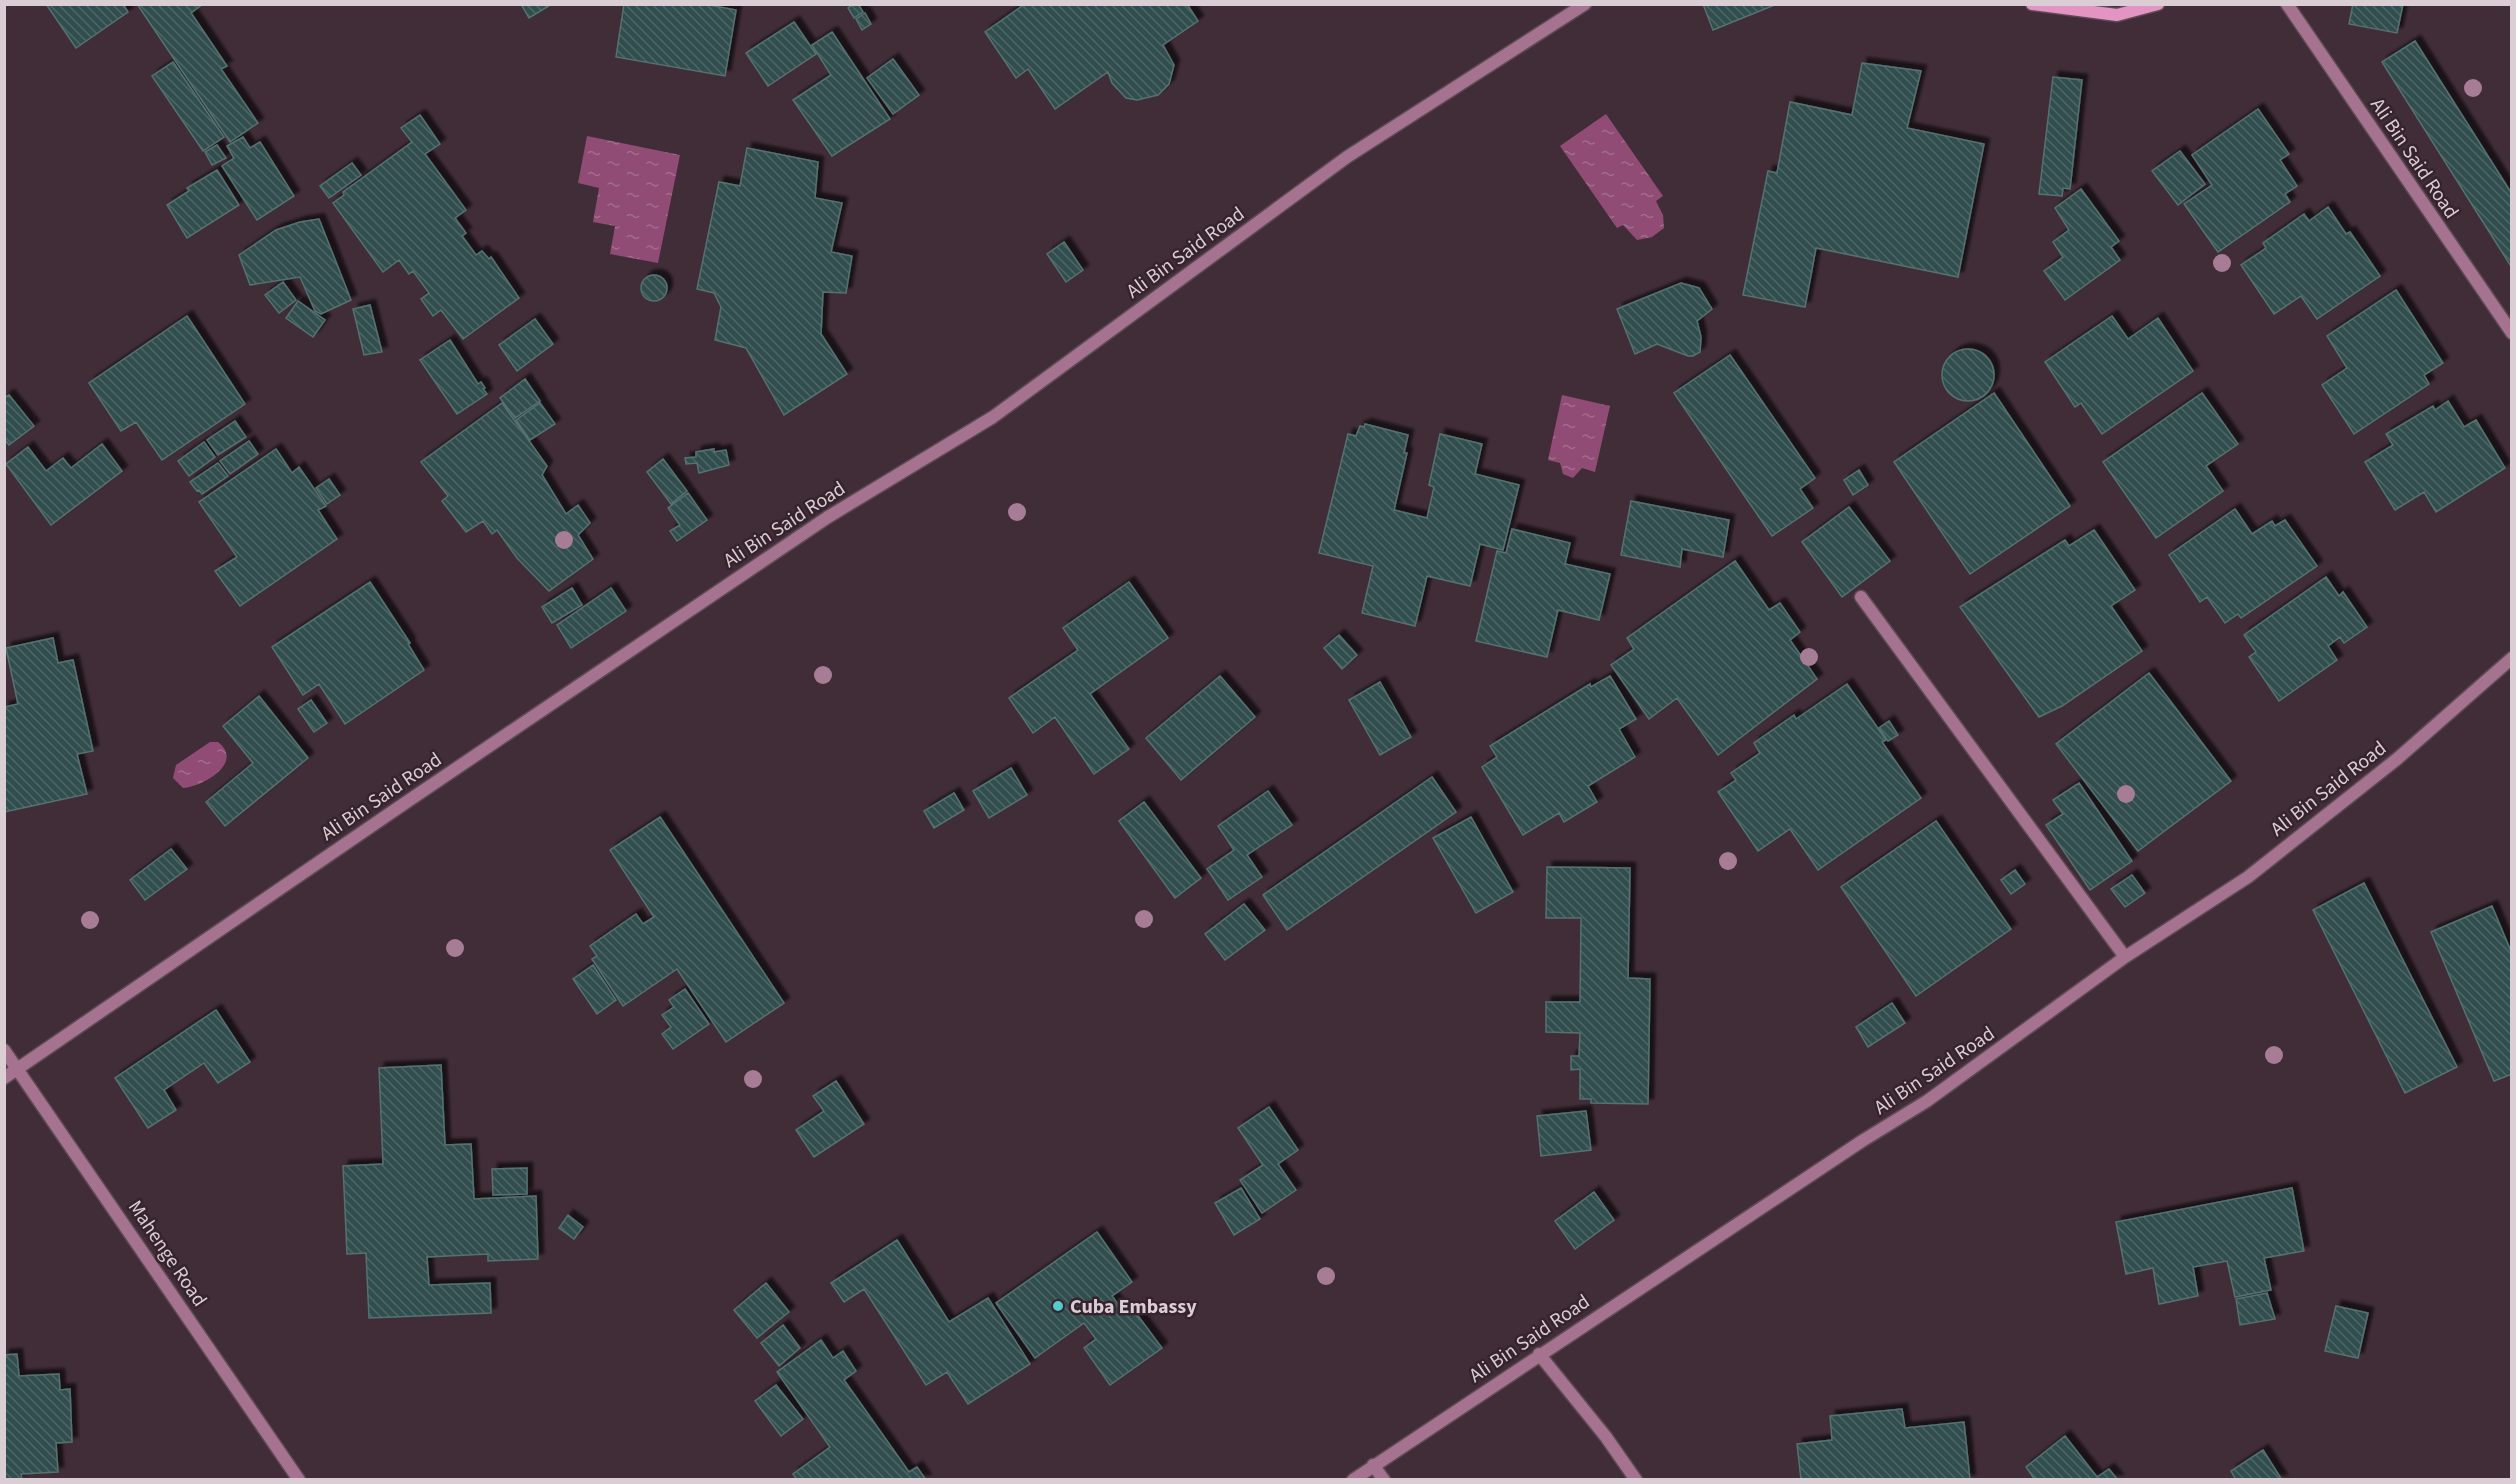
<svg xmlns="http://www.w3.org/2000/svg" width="2516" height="1484" viewBox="0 0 2516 1484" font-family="'Source Sans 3',sans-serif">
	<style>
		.water { fill: url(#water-ripples) }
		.building { fill: url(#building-back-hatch); stroke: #547271; stroke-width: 1.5; filter: url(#shadow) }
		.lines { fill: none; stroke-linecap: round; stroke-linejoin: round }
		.street-casing { stroke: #5d4a54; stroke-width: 15 }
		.secondary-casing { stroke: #5d4a54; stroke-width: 15 }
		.street { stroke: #a5728f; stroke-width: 12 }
		.secondary { stroke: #e494c3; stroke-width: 12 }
		.tree { fill: #a77d95 }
		.poi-dot { fill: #53cdca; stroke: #37232e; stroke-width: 2 }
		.labels { text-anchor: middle; stroke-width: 5; stroke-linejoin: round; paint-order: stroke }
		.street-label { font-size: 20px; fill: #dbcdd4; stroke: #37232e }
		.poi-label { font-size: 20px; font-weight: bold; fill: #dbcdd4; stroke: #37232e; text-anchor: start }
	</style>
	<defs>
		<pattern id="water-ripples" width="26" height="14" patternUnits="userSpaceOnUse" patternTransform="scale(1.5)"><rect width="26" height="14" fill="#904c75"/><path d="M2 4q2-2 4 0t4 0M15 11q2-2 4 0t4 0" fill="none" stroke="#a46d8e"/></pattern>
		<pattern id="building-back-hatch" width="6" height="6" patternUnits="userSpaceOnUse" patternTransform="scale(1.5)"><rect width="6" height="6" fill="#304e4d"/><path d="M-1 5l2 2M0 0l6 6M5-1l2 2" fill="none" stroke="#4d6666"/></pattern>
		<filter id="shadow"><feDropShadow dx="5.5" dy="-5.5" stdDeviation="1.5" flood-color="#0009"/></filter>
	</defs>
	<rect width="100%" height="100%" fill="#412d38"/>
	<!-- water -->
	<path class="water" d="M 1606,114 L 1663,196 L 1656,201 L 1663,215 L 1664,228 L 1652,237 L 1637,240 L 1623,225 L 1617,228 L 1560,146 Z
		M 587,136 L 680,155 L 658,263 L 610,254 L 615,226 L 593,222 L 599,188 L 578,183 Z
		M 1562,395 L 1610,406 L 1595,472 L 1582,468 L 1573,478 L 1563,474 L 1560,463 L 1548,460 Z
		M 210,742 L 218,742 C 245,763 202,787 183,788 L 173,778 L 176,765 Z"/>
	<!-- building -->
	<path class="building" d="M 46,4 L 123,4 L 128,12 L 76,48 Z
		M 137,4 L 203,4 L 191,13 L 227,66 L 221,69 L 258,123 L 230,142 Z
		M 521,4 L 552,4 L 529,18 Z
		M 624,4 L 704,4 L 736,10 L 725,76 L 616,57 Z
		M 853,4 L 858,4 L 863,12 L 854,18 L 848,8 Z
		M 1025,4 L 1187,4 L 1198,21 L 1163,45 L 1174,65 L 1169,84 L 1158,95 L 1137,100 L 1126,98 L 1112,83 L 1108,72 L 1055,109 L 1028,69 L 1016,78 L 985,32 Z
		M 1703,4 L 1777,4 L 1713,30 Z
		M 2353,4 L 2403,4 L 2397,33 L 2349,24 Z
		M 865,13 L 871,24 L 862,30 L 856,19 Z
		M 794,22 L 816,54 L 768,86 L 746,53 Z
		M 832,32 L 890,119 L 832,156 L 793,100 L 831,75 L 812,45 Z
		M 2415,41 L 2512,194 L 2512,268 L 2382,62 Z
		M 893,59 L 919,95 L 893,114 L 867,78 Z
		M 173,62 L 224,137 L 203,151 L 152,76 Z
		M 1862,63 L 1921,71 L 1907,128 L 1984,144 L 1958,277 L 1816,248 L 1805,307 L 1743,295 L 1768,171 L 1777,173 L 1790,102 L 1852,115 Z
		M 2053,77 L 2082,80 L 2070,189 L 2063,188 L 2062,196 L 2039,194 Z
		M 2258,109 L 2289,154 L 2280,160 L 2297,186 L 2285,194 L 2290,202 L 2218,252 L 2184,204 L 2212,185 L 2192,155 Z
		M 420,115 L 440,144 L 425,154 L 466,210 L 455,218 L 466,233 L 462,236 L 476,255 L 482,251 L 489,259 L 491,257 L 519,298 L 463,339 L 441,310 L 433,316 L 421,299 L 429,293 L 413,271 L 409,274 L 399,260 L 383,272 L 333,203 L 344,195 L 343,192 L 412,142 L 401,128 Z
		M 243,137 L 250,148 L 260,142 L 294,196 L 257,220 L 222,166 L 234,158 L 227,146 Z
		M 217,145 L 226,158 L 212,165 L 205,152 Z
		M 747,148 L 818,162 L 815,198 L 842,203 L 831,252 L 852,256 L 846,293 L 823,292 L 821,334 L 847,374 L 784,415 L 746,348 L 715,340 L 721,307 L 714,293 L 697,289 L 719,182 L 740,186 Z
		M 2180,151 L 2205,184 L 2178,205 L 2152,171 Z
		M 352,163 L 361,175 L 329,198 L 320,186 Z
		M 217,170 L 239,205 L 187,238 L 167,205 L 189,191 L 187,188 Z
		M 2081,189 L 2119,241 L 2111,247 L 2120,260 L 2065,300 L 2044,271 L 2063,257 L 2053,242 L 2069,230 L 2055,208 Z
		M 2328,207 L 2346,234 L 2350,232 L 2380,276 L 2317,319 L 2301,296 L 2274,314 L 2241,265 L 2266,248 L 2263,243 L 2304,214 L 2309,221 Z
		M 319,219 L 351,300 L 321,314 L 315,311 L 300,277 L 250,285 L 239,255 L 276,230 L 300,222 Z
		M 1064,242 L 1083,270 L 1066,282 L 1047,254 Z
		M641 288a13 13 0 1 1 26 0a13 13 0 1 1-26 0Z
		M 283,282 L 296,300 L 279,313 L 265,295 Z
		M 1681,283 L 1699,288 L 1712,309 L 1697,321 L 1701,337 L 1700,352 L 1693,356 L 1688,356 L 1657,344 L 1635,354 L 1617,309 Z
		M 2396,290 L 2443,363 L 2424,375 L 2429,384 L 2354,434 L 2322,385 L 2347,368 L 2327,336 Z
		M 298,301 L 325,320 L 313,337 L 286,318 Z
		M 370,305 L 382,352 L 364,355 L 353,309 Z
		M 187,316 L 245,404 L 162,460 L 136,422 L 121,431 L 89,383 Z
		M 2112,316 L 2128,339 L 2158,318 L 2193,371 L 2102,434 L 2081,403 L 2075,407 L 2045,362 Z
		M 535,319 L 553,344 L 517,371 L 499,345 Z
		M 450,340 L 478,384 L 481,382 L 485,388 L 483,389 L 487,394 L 457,414 L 420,360 Z
		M1942 375a26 26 0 1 1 52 0a26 26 0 1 1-52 0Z
		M 1730,355 L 1815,478 L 1800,489 L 1813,508 L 1772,536 L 1674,393 Z
		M 525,379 L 540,401 L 515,418 L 500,398 Z
		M 1994,393 L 2070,506 L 1970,574 L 1894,462 Z
		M 2202,393 L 2238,444 L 2206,466 L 2223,491 L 2156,538 L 2103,462 Z
		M 9,395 L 34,426 L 9,445 L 4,439 L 4,398 Z
		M 2448,401 L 2464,427 L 2476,420 L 2505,468 L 2436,512 L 2424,492 L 2395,510 L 2365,462 L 2393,445 L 2386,434 L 2433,406 L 2435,410 Z
		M 502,403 L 547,466 L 542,475 L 566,514 L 578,505 L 590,523 L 578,535 L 593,559 L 549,591 L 517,558 L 497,530 L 492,534 L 483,521 L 466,532 L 442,501 L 448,496 L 421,462 Z
		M 540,403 L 555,424 L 530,440 L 516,420 Z
		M 235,421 L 246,437 L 218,455 L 207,440 Z
		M 1365,424 L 1408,435 L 1404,453 L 1407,453 L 1394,510 L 1427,518 L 1434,487 L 1429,485 L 1440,434 L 1482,444 L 1475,474 L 1519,485 L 1503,550 L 1480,544 L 1470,586 L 1427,576 L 1415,626 L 1362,613 L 1373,566 L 1319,553 L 1348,434 L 1356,436 L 1360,426 L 1364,427 Z
		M 249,441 L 258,454 L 230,474 L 220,461 Z
		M 204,442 L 215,457 L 189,476 L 178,461 Z
		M 102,444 L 122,471 L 51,525 L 6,464 L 28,447 L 46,471 L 63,458 L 71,468 Z
		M 276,449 L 292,473 L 299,467 L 326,506 L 318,510 L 337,539 L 240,606 L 215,571 L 237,557 L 199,502 Z
		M 714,449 L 714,452 L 726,450 L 729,465 L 699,473 L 697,463 L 686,464 L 685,458 L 696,457 L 696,452 Z
		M 663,459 L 687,491 L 671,504 L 647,472 Z
		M 218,463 L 228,476 L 202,494 L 199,490 L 197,491 L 190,482 Z
		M 1859,470 L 1868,485 L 1853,495 L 1844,480 Z
		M 329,479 L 340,495 L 327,504 L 316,488 Z
		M 688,493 L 707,520 L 677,541 L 670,531 L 680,525 L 668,508 Z
		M 1631,501 L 1729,520 L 1723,557 L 1682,549 L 1680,567 L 1621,555 Z
		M 1849,507 L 1890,561 L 1842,597 L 1802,542 Z
		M 2235,509 L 2252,534 L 2272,521 L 2275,526 L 2285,520 L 2317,566 L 2241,618 L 2238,614 L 2225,623 L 2207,597 L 2200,602 L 2169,555 Z
		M 1512,529 L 1570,543 L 1565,564 L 1610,574 L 1599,620 L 1558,610 L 1547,657 L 1476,641 L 1497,551 L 1506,553 Z
		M 2094,530 L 2135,590 L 2111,606 L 2142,651 L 2062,706 L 2039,717 L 1960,607 L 2065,540 L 2069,546 Z
		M 1735,561 L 1769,610 L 1780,603 L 1800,632 L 1790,640 L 1817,679 L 1718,755 L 1677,698 L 1649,719 L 1611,665 L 1634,649 L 1627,638 Z
		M 2326,577 L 2339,596 L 2343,592 L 2367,627 L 2344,643 L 2340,637 L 2328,646 L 2337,660 L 2279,701 L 2249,657 L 2256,652 L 2244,635 Z
		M 370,582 L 410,643 L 408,644 L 424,670 L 345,724 L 319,684 L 303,695 L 272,647 Z
		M 1129,582 L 1168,638 L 1090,694 L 1129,749 L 1094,774 L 1055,717 L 1033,733 L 1009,698 L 1078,650 L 1063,628 Z
		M 572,588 L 582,605 L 552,623 L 542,607 Z
		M 611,588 L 626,611 L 571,648 L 557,625 Z
		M 1339,635 L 1357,655 L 1342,669 L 1324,648 Z
		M 53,638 L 58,663 L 73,660 L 93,751 L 77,754 L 87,794 L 4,812 L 4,707 L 18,704 L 6,648 Z
		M 2149,673 L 2231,781 L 2138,851 L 2056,744 Z
		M 1220,676 L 1255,717 L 1181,780 L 1146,738 Z
		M 1610,676 L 1636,719 L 1619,729 L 1635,757 L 1588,786 L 1597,802 L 1564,822 L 1559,813 L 1523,835 L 1482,767 L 1497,757 L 1490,746 L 1590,684 L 1591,687 Z
		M 1380,682 L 1411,737 L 1380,755 L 1349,700 Z
		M 1847,684 L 1886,740 L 1882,742 L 1921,798 L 1818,870 L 1790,829 L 1758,851 L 1718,792 L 1736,780 L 1731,773 L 1760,753 L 1754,743 L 1794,715 L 1796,719 Z
		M 259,696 L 308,758 L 225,826 L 206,802 L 253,763 L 223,726 Z
		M 311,700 L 327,723 L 314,732 L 298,709 Z
		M 1889,721 L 1898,735 L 1888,741 L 1879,728 Z
		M 1011,768 L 1027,795 L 989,818 L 973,791 Z
		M 1432,777 L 1456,812 L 1287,930 L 1263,895 Z
		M 2079,783 L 2132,861 L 2090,890 L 2046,825 L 2063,814 L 2053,800 Z
		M 1268,791 L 1292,825 L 1247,855 L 1262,877 L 1228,900 L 1207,869 L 1234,850 L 1218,826 Z
		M 954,793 L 964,810 L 934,828 L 924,811 Z
		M 1144,802 L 1201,878 L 1175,898 L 1119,821 Z
		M 660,817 L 784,1003 L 726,1042 L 677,969 L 623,1006 L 592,959 L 597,956 L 590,946 L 636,914 L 643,924 L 654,917 L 610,850 Z
		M 1471,817 L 1513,892 L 1476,913 L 1433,838 Z
		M 1936,821 L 2011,929 L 1916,996 L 1841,887 Z
		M 171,849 L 187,869 L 145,900 L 130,880 Z
		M 1547,867 L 1630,868 L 1628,978 L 1650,979 L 1648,1104 L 1591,1103 L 1591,1099 L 1580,1099 L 1580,1069 L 1571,1070 L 1571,1056 L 1579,1056 L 1580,1033 L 1546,1032 L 1546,1002 L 1580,1002 L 1581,918 L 1546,918 Z
		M 2015,870 L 2025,884 L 2011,894 L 2001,880 Z
		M 2132,875 L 2145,893 L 2125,907 L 2111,889 Z
		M 2364,883 L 2457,1067 L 2405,1093 L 2313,910 Z
		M 1244,904 L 1265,930 L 1225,960 L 1205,934 Z
		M 2492,906 L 2512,954 L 2512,1074 L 2494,1081 L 2431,932 Z
		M 593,965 L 616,1000 L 597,1014 L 573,979 Z
		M 685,989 L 709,1024 L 673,1049 L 662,1034 L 671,1027 L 662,1015 L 674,1007 L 669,1000 Z
		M 1892,1003 L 1905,1023 L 1868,1047 L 1856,1027 Z
		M 216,1010 L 250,1062 L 218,1083 L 204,1063 L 164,1090 L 176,1110 L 148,1128 L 115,1078 Z
		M 441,1065 L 445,1145 L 471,1144 L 474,1199 L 536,1196 L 538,1259 L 488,1261 L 488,1254 L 427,1257 L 429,1285 L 490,1283 L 491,1313 L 369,1318 L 366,1253 L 347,1254 L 343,1166 L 383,1164 L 379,1068 Z
		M 836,1081 L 864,1124 L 814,1157 L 796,1130 L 824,1111 L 813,1096 Z
		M 1269,1107 L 1298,1150 L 1278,1164 L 1296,1190 L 1262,1213 L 1240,1180 L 1263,1165 L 1238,1128 Z
		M 1586,1111 L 1591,1150 L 1541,1156 L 1537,1116 Z
		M 527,1168 L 527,1194 L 493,1195 L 492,1169 Z
		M 1241,1188 L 1260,1219 L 1234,1235 L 1215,1203 Z
		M 2292,1188 L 2304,1251 L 2264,1258 L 2271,1290 L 2235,1297 L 2227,1261 L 2193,1267 L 2198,1296 L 2159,1304 L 2153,1268 L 2126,1274 L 2116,1222 Z
		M 1594,1192 L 1614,1220 L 1575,1249 L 1555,1221 Z
		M 568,1215 L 583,1227 L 574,1239 L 559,1228 Z
		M 1097,1232 L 1132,1282 L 1112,1296 L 1125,1314 L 1133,1309 L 1162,1348 L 1110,1385 L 1084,1348 L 1096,1339 L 1084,1323 L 1035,1358 L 996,1303 Z
		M 897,1240 L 949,1322 L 988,1298 L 1030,1364 L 968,1404 L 947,1372 L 926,1385 L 864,1289 L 844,1302 L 831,1283 Z
		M 766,1283 L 789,1312 L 757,1338 L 734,1310 Z
		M 2267,1293 L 2275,1319 L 2240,1325 L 2236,1299 Z
		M 2336,1306 L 2368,1313 L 2358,1358 L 2325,1351 Z
		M 783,1325 L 800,1348 L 779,1366 L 761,1343 Z
		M 821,1340 L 833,1358 L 843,1351 L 856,1371 L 844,1380 L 909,1472 L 917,1467 L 926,1480 L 797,1480 L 793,1474 L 830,1447 L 777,1372 Z
		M 17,1354 L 19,1376 L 59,1374 L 60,1390 L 70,1389 L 72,1442 L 56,1443 L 58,1472 L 21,1474 L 22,1480 L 4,1480 L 4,1355 Z
		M 776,1385 L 803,1419 L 781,1436 L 755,1401 Z
		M 1902,1409 L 1905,1428 L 1964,1422 L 1970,1480 L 1801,1480 L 1797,1444 L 1832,1440 L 1830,1416 Z
		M 2065,1436 L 2097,1477 L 2109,1469 L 2118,1480 L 2035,1480 L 2026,1467 Z
		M 2263,1450 L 2282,1480 L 2236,1480 L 2231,1471 Z"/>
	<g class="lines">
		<defs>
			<path id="street" d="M 2287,4 L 2512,333
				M 1861,597 L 2125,957
				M 4,1050 L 299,1480
				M 4,1078 L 408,801 L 828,517 L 993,417 L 1347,157 L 1585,4
				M 1539,1354 L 1606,1437 L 1636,1480
				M 1373,1465 L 1384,1480
				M 1353,1480 L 1862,1141 L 1927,1101 L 2125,957 L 2248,877 L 2397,759 L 2512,658"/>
			<path id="secondary" d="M 2032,4 L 2117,15 L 2158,4"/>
		</defs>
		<!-- street casing -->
		<use href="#street" class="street-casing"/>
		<!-- secondary casing -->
		<use href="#secondary" class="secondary-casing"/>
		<!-- street -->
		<use href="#street" class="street"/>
		<!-- secondary -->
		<use href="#secondary" class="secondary"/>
	</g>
	<!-- trees -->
	<g class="tree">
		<circle cx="2473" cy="88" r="9"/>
		<circle cx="2222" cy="263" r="9"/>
		<circle cx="1017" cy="512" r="9"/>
		<circle cx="564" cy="540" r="9"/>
		<circle cx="1809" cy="657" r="9"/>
		<circle cx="823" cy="675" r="9"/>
		<circle cx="2126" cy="794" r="9"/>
		<circle cx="1728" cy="861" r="9"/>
		<circle cx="1144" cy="919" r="9"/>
		<circle cx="90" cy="920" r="9"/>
		<circle cx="455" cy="948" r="9"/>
		<circle cx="2274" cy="1055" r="9"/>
		<circle cx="753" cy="1079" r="9"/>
		<circle cx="1326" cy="1276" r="9"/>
	</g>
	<!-- markers -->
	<circle class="poi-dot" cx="1058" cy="1306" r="6"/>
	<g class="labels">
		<!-- street labels -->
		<g class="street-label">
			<text transform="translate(2415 158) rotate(56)" y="7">Ali Bin Said Road</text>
			<text transform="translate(1185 252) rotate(-36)" y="7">Ali Bin Said Road</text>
			<text transform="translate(784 524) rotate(-33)" y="7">Ali Bin Said Road</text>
			<text transform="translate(2328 788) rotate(-38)" y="7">Ali Bin Said Road</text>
			<text transform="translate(381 796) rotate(-34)" y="7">Ali Bin Said Road</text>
			<text transform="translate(1934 1070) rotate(-34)" y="7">Ali Bin Said Road</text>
			<text transform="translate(168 1253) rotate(56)" y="7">Mahenge Road</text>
			<text transform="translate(1529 1338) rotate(-34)" y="7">Ali Bin Said Road</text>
		</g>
		<!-- poi labels -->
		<g class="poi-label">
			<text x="1070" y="1313">Cuba Embassy</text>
		</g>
	</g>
	<!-- border -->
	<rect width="2516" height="1484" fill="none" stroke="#dbcdd4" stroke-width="12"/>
</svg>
